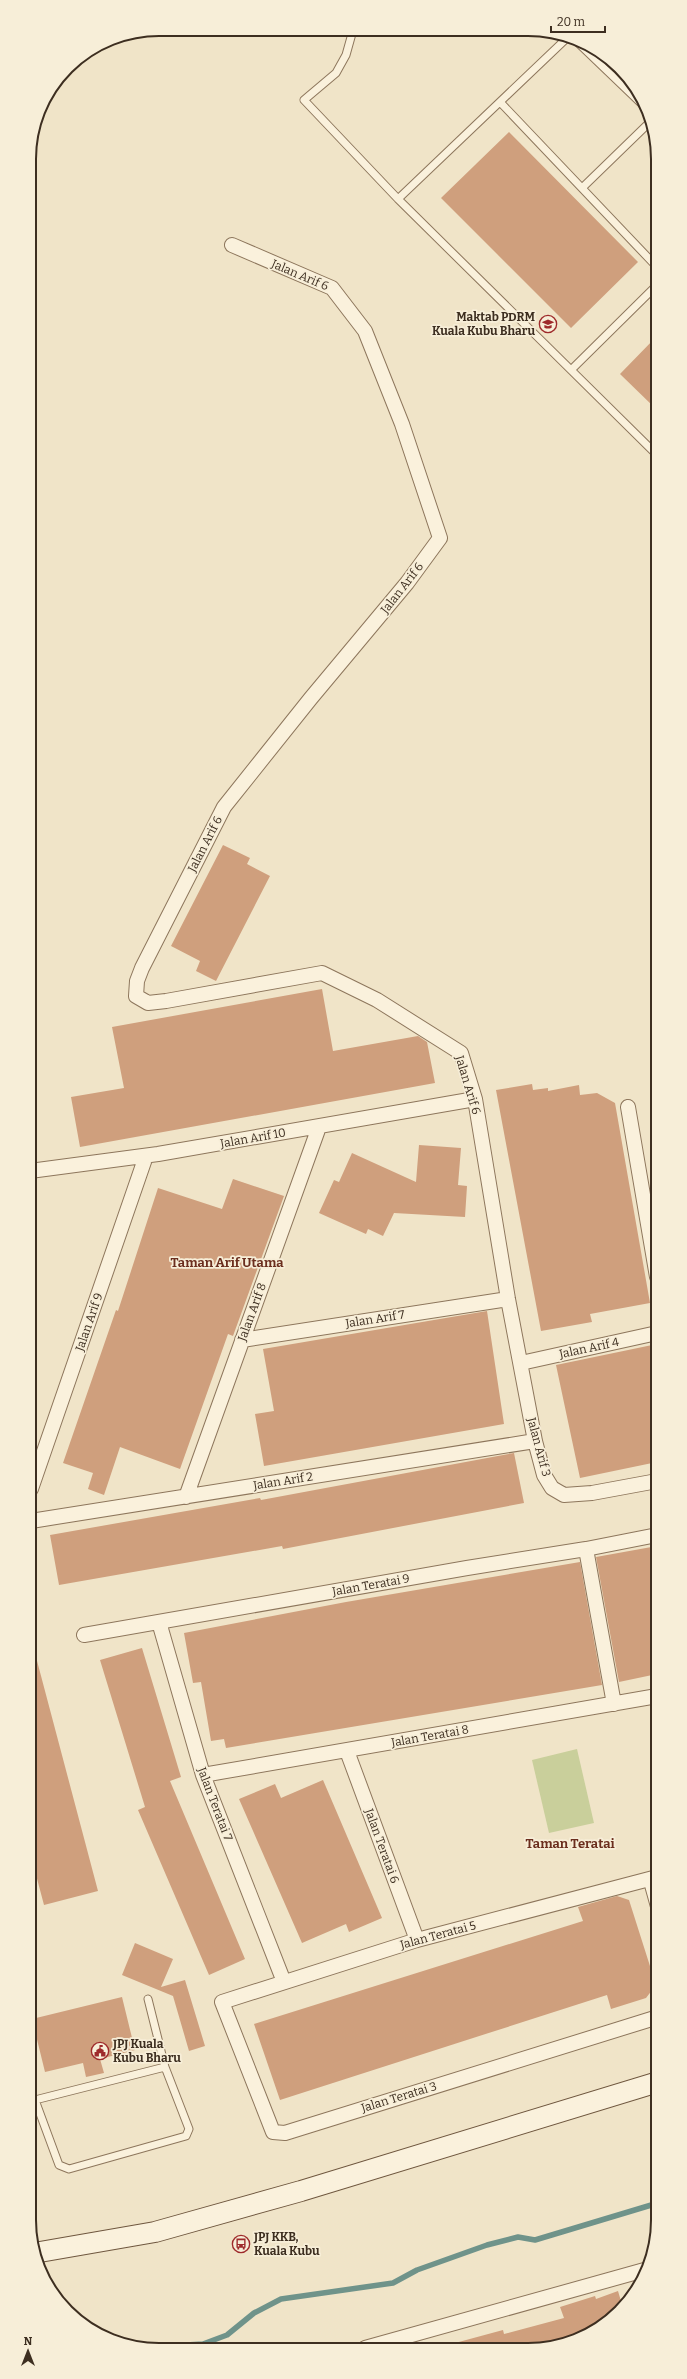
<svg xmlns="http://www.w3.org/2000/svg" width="687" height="2379" viewBox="0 0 687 2379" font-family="Bitter,serif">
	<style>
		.green { fill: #c9cf9b }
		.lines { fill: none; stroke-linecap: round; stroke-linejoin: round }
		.stream { stroke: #6f938a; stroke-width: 5.5 }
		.building { fill: #cf9f7d }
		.service-casing { stroke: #8d765c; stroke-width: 9 }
		.minor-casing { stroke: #8d765c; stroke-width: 16 }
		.secondary-casing { stroke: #6f573f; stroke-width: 22 }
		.service { stroke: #faf1dc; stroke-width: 7 }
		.minor { stroke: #faf1dc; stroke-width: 14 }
		.secondary { stroke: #faf1dc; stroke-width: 20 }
		.labels { text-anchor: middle; stroke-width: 3.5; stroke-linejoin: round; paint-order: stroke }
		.street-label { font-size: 12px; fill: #3d2e20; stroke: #f7eed8 }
		.poi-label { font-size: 12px; font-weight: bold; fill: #3d2e20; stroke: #f7eed8; text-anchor: start }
		.neighbourhood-label { font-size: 13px; font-weight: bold; fill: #6b2e1e; stroke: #f7eed8 }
		.rim { fill: none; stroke: #3d2e20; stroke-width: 2 }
	</style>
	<rect width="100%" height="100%" fill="#f0e4c8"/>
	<!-- green -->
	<path class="green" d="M 577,1749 L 594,1823 L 549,1833 L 532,1760 Z"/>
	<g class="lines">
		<!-- stream -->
		<path class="stream" d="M 129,2346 L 152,2347 L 203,2344 L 227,2335 L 254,2313 L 281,2299 L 393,2283 L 417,2270 L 487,2245 L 518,2237 L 535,2240 L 658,2203"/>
	</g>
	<!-- building -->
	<path class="building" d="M 509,132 L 638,262 L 571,328 L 441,198 Z
		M 656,337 L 656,409 L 620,374 Z
		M 223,845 L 250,858 L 247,864 L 270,876 L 216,981 L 196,971 L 200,961 L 171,946 Z
		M 322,989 L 333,1051 L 418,1036 L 427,1042 L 435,1083 L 80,1147 L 71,1097 L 124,1088 L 112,1027 Z
		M 532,1084 L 533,1090 L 548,1088 L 548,1091 L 579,1085 L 580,1095 L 597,1093 L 615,1103 L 650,1303 L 590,1314 L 592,1322 L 541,1331 L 496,1090 Z
		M 419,1145 L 461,1148 L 458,1185 L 467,1186 L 465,1217 L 394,1213 L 383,1236 L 368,1229 L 366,1234 L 319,1213 L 334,1180 L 339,1182 L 352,1153 L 416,1182 Z
		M 233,1179 L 284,1196 L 233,1336 L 228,1334 L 180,1469 L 120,1447 L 104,1495 L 88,1489 L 93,1473 L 63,1463 L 116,1310 L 118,1311 L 158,1188 L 222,1209 Z
		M 487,1311 L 504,1424 L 264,1466 L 255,1414 L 274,1411 L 263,1349 Z
		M 657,1344 L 657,1462 L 580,1478 L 556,1365 Z
		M 514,1453 L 524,1503 L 283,1549 L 282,1546 L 59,1585 L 50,1535 L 260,1498 L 261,1500 Z
		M 657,1546 L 657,1674 L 619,1682 L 596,1557 Z
		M 580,1562 L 602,1685 L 226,1748 L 224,1739 L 211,1741 L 201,1682 L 193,1683 L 184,1633 L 346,1602 Z
		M 142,1648 L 181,1777 L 170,1781 L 245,1959 L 209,1975 L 138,1810 L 145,1807 L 100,1660 Z
		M 36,1657 L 98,1891 L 44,1905 L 31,1856 L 31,1658 Z
		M 323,1780 L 382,1918 L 349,1932 L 346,1924 L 302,1943 L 239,1799 L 275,1784 L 281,1798 Z
		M 617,1896 L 629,1900 L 656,1985 L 646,1998 L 611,2009 L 607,1995 L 280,2100 L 254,2024 L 583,1921 L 578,1907 Z
		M 135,1943 L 173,1959 L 161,1987 L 185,1980 L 205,2046 L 189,2051 L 173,1996 L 122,1975 Z
		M 122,1997 L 135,2050 L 100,2059 L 104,2073 L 86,2077 L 83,2063 L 45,2072 L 32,2019 Z
		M 618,2291 L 623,2308 L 593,2333 L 553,2348 L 455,2348 L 455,2343 L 503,2330 L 504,2334 L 564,2318 L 560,2307 L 595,2296 L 596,2299 Z"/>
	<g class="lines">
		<defs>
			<path id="service" d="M 353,30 L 346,55 L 336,73 L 304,100 L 398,199 L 656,454
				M 574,39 L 647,109
				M 500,102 L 656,266
				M 582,188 L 651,121
				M 398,199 L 568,37
				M 571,370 L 656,286
				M 647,1880 L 657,1916
				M 35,2100 L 59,2165 L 69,2169 L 186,2136 L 189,2129 L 165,2067 L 148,1999
				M 31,2101 L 165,2067"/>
			<path id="minor" d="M 232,245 L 332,288 L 365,331 L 402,424 L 440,538 L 407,583 L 311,698 L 224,807 L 142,968 L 137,981 L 136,996 L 148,1003 L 166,1001 L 322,973 L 377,1000 L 461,1053 L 475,1099 L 508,1299 L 535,1441 L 544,1475 L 552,1488 L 564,1495 L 592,1493 L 657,1481
				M 628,1107 L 657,1277
				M 30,1171 L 158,1154 L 475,1099
				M 242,1340 L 508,1299
				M 521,1363 L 657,1333
				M 31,1489 L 146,1156
				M 186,1497 L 319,1127
				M 31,1521 L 535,1441
				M 586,1549 L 614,1704
				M 159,1622 L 203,1775 L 284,1982
				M 84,1635 L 467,1568 L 586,1549 L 657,1535
				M 347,1751 L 417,1940
				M 203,1775 L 657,1696
				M 657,1877 L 417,1940 L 222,2002 L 273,2132 L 285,2133 L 658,2017
				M 365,2348 L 648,2269"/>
			<path id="secondary" d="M 34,2253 L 155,2232 L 301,2191 L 658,2082"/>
		</defs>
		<!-- service casing -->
		<use href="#service" class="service-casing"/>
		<!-- minor casing -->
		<use href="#minor" class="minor-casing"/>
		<!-- secondary casing -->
		<use href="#secondary" class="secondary-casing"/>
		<!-- service -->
		<use href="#service" class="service"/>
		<!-- minor -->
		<use href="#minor" class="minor"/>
		<!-- secondary -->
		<use href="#secondary" class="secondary"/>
	</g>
	<!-- icons -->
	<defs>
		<symbol id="university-ring" viewBox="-11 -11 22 22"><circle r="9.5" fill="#f7eed8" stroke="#9e2a2b" stroke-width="1.5"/><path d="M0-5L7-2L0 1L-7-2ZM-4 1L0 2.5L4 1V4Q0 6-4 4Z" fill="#9e2a2b"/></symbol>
		<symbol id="civic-ring" viewBox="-11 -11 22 22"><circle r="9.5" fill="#f7eed8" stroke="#9e2a2b" stroke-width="1.5"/><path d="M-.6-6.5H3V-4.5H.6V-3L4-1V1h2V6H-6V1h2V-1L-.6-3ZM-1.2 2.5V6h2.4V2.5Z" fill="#9e2a2b"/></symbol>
		<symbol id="bus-ring" viewBox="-11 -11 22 22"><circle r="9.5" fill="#f7eed8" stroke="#9e2a2b" stroke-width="1.5"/><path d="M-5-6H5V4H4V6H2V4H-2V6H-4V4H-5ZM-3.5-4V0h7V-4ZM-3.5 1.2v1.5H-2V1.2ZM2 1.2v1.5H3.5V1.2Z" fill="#9e2a2b"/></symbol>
	</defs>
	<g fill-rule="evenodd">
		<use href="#university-ring" x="538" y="314" width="20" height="20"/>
		<use href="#civic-ring" x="90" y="2041" width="20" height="20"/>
		<use href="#bus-ring" x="231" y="2234" width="20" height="20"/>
	</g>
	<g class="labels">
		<!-- street labels -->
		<g class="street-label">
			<text transform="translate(300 275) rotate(23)" y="4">Jalan Arif 6</text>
			<text transform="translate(402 588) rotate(-52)" y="4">Jalan Arif 6</text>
			<text transform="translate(205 844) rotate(-63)" y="4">Jalan Arif 6</text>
			<text transform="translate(468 1085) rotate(73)" y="4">Jalan Arif 6</text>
			<text transform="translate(253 1138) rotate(-10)" y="4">Jalan Arif 10</text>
			<text transform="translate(252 1312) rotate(-70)" y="4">Jalan Arif 8</text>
			<text transform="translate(375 1319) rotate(-9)" y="4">Jalan Arif 7</text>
			<text transform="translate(89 1322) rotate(-71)" y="4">Jalan Arif 9</text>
			<text transform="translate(589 1348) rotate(-12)" y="4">Jalan Arif 4</text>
			<text transform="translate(539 1447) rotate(75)" y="4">Jalan Arif 3</text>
			<text transform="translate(283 1481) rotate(-9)" y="4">Jalan Arif 2</text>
			<text transform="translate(371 1585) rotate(-10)" y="4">Jalan Teratai 9</text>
			<text transform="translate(430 1736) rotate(-10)" y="4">Jalan Teratai 8</text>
			<text transform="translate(215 1804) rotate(69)" y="4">Jalan Teratai 7</text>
			<text transform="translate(382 1846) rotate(70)" y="4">Jalan Teratai 6</text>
			<text transform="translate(438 1935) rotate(-15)" y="4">Jalan Teratai 5</text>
			<text transform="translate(399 2097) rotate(-17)" y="4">Jalan Teratai 3</text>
		</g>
		<!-- poi labels -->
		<g class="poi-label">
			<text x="535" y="321" text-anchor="end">Maktab PDRM<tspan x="535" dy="14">Kuala Kubu Bharu</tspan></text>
			<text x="113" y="2048">JPJ Kuala<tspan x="113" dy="14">Kubu Bharu</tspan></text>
			<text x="254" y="2241">JPJ KKB,<tspan x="254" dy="14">Kuala Kubu</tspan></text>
		</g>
		<!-- neighbourhood labels -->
		<g class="neighbourhood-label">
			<text x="227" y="1267">Taman Arif Utama</text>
			<text x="570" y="1848">Taman Teratai</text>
		</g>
	</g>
	<!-- crop -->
	<path d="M0 0H687V2379H0ZM159 36H528A123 123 0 0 1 651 159V2220A123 123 0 0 1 528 2343H159A123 123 0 0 1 36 2220V159A123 123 0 0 1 159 36Z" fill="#f7eed8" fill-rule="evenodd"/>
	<path class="rim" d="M159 36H528A123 123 0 0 1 651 159V2220A123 123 0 0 1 528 2343H159A123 123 0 0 1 36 2220V159A123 123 0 0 1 159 36Z"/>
	<!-- north arrow -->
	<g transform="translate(28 2351)" stroke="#f7eed8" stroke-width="3" paint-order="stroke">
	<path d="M0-3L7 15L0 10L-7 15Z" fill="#3d2e20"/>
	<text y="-6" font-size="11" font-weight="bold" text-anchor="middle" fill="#3d2e20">N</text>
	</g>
	<!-- scale -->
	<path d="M551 26v6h54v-6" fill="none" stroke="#3d2e20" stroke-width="2"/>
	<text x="557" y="26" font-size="12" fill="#3d2e20" stroke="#f7eed8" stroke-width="3" paint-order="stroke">20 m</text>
</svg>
